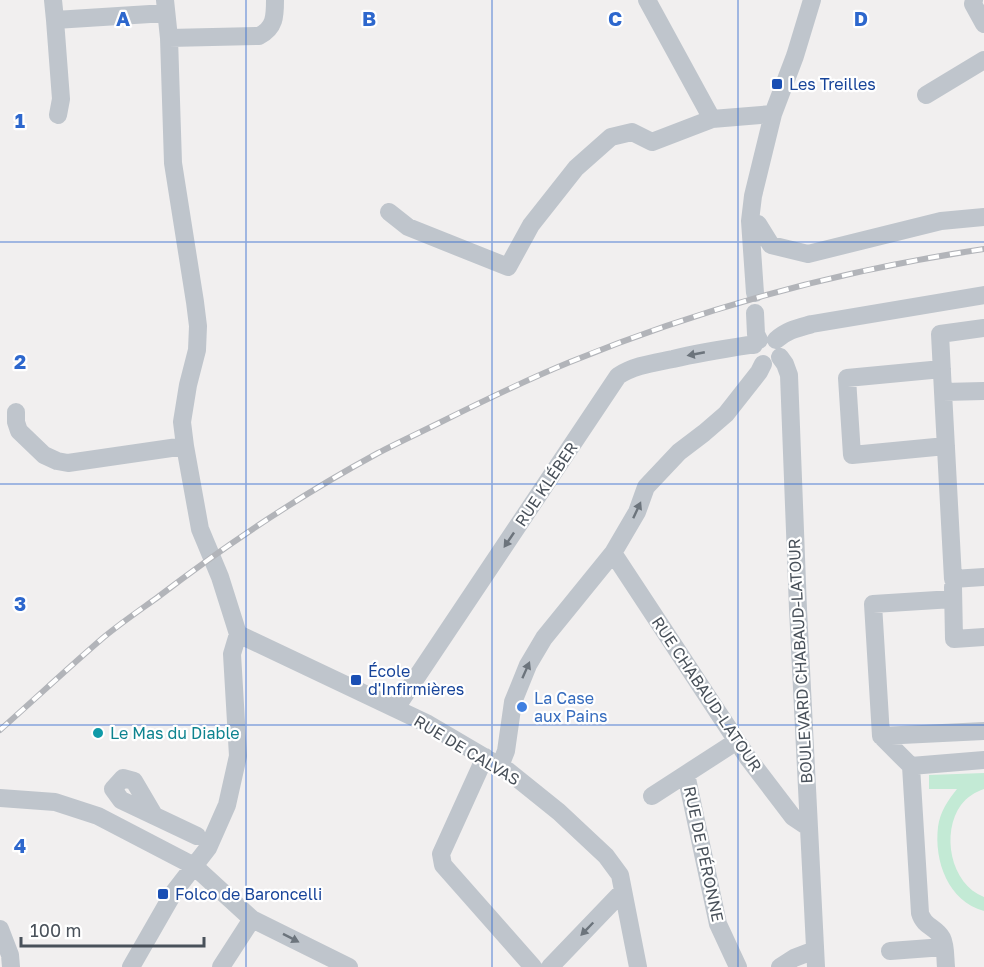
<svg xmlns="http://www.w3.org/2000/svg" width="984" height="967" viewBox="0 0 984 967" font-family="'Golos Text',sans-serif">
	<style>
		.green { fill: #c3ead5 }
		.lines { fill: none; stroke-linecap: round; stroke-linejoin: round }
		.minor { stroke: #bfc5cc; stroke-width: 18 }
		.rail-casing { stroke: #b2b4b9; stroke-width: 6 }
		.rail { stroke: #fff; stroke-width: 4; stroke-dasharray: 11; stroke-linecap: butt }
		.oneway { fill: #6c747c }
		.grid { fill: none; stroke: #2d67cd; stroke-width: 1.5; stroke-opacity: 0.55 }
		.transit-dot { fill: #1a4fb4; stroke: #fff; stroke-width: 2 }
		.shop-dot { fill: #3f7fe0; stroke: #fff; stroke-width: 2 }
		.culture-dot { fill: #0f9aa8; stroke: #fff; stroke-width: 2 }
		.labels { text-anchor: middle; stroke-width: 4.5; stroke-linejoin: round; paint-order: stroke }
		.transit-label { font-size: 16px; fill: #164399; stroke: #fff; text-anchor: start }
		.street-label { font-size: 16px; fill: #49515a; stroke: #fff }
		.shop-label { font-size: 16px; fill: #366cbe; stroke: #fff; text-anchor: start }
		.culture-label { font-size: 16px; fill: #0d838f; stroke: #fff; text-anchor: start }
		.grid-label { font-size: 20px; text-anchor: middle; font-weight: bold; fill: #2d67cd; stroke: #fff; stroke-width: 4.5; stroke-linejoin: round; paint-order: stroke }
	</style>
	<rect width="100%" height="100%" fill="#f1efef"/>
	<!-- green -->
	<path class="green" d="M 984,773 L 984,789 C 975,792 967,797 961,805 C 941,832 950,884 984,897 L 984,911 C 948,901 934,861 938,827 C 940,812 948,800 957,789 L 929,789 L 929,775 Z"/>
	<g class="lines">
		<!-- minor -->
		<path class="minor" d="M 53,0 L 55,20
			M 165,0 L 169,38 L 173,163 L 195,302 L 198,326 L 197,350 L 188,385 L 182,422 L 185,446 L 200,529 L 220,577 L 238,634
			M 647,0 L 712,119
			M 974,0 L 973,4 L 984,24
			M 169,38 L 259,36 C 275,28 275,16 275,0
			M 926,95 L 984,60
			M 58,115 L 61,99 L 55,20 L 166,13
			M 389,212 L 408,227 L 508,267 L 531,225 L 576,168 L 611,137 L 632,132 L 652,142 L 712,119 L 773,114
			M 758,224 L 771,245 L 808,254 L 941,221 L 984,217
			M 755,293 L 750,221 L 753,196 L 773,114 L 795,56 L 812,0
			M 755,313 L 756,334 L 759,340
			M 984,328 L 940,334 L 943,392 L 984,391
			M 776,340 C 787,330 798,328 812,324 L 984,295
			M 780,357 L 785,364 L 789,375 L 798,609 L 816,967
			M 942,369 L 847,378 L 852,455 L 946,446
			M 943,392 L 953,579 L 984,577
			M 16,412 L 16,422 L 19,431 L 44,455 L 57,461 L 68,463 L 185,446
			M 613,553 L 748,758 L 793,817 L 808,827
			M 953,587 L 954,639 L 984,637
			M 238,634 L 428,724 L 508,771 L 559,812 L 606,856 L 620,875 L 638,967
			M 396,708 L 618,376 C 635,365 654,363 673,359 C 698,353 723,349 749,345 L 754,345
			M 881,736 L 984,731
			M 737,741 L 686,774 L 718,924 L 738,967
			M 485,757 L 441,854 L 443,865 L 533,967
			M 500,766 L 506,751 L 513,702 L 528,665 L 544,638 L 613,553 L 637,512 L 646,487 L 679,452 L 704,433 L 726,414 L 759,372 L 763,364
			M 911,766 L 881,736 L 873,604 L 953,599
			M 652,796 L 686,774
			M 0,798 L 55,802 L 98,816 L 194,866 L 252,919 L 349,967
			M 154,815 L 134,781 L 123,778 L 113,789 L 121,800 L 197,836
			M 0,929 L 10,955 L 11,967
			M 890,951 L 944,947
			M 131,967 L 174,892 L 208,848 L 227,805 L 238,756 L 232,654 L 238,634
			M 221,967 L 252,919
			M 550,967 L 623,891
			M 780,967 L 794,958 L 815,950
			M 946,967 C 945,958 946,946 942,938 C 936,927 924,927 920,913 L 911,766 L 984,760"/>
		<defs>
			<path id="rail" d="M 0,730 C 35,699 69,667 104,637 C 121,623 140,610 158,597 C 227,544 301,495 378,453 C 399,442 421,432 443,421 C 485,400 526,380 570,362 C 702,308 842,270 984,249"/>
		</defs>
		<!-- rail casing -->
		<use href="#rail" class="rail-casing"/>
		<!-- rail -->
		<use href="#rail" class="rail"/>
	</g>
	<!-- one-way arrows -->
	<defs><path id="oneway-solid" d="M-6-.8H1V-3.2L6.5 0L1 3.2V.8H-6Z" transform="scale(1.5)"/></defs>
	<g class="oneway">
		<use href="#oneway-solid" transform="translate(696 354) rotate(169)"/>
		<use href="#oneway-solid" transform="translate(637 510) rotate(-65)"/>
		<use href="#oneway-solid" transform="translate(509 540) rotate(124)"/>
		<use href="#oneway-solid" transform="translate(526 670) rotate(-66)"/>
		<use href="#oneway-solid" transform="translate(587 929) rotate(134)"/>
		<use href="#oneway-solid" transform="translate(291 938) rotate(27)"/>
	</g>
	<!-- grid -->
	<path class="grid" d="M 246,0 L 246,967M 492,0 L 492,967M 738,0 L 738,967M 0,242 L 984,242M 0,484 L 984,484M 0,725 L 984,725"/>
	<!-- markers -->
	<g class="transit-dot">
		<rect x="771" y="78" width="12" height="12" rx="3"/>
		<rect x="350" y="674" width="12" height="12" rx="3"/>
		<rect x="157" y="888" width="12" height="12" rx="3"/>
	</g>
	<circle class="shop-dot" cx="522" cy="707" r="6"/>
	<circle class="culture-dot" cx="98" cy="733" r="6"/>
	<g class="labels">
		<!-- transit labels -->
		<g class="transit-label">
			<text x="789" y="90">Les Treilles</text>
			<text x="368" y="677">École<tspan x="368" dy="18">d'Infirmières</tspan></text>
			<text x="175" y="900">Folco de Baroncelli</text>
		</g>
		<!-- street labels -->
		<g class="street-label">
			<text transform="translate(546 484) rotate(-56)" y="6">RUE KLÉBER</text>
			<text transform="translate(800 661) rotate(-93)" y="6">BOULEVARD CHABAUD-LATOUR</text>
			<text transform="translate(707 694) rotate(56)" y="6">RUE CHABAUD-LATOUR</text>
			<text transform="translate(467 750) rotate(31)" y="6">RUE DE CALVAS</text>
			<text transform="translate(704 854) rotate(78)" y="6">RUE DE PÉRONNE</text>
		</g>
		<!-- shop labels -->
		<g class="shop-label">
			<text x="534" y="704">La Case<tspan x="534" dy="18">aux Pains</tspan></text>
		</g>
		<!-- culture labels -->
		<g class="culture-label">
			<text x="110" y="739">Le Mas du Diable</text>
		</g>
	</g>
	<g class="grid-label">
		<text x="123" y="26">A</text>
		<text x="369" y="26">B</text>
		<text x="615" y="26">C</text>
		<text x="861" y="26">D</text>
		<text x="20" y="128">1</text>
		<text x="20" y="369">2</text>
		<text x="20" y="611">3</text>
		<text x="20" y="853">4</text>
	</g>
	<!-- scale -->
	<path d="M21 937v9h183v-9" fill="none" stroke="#49515a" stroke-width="3"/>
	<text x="30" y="937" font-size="18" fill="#49515a" stroke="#ffffff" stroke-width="4.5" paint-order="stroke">100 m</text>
</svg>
